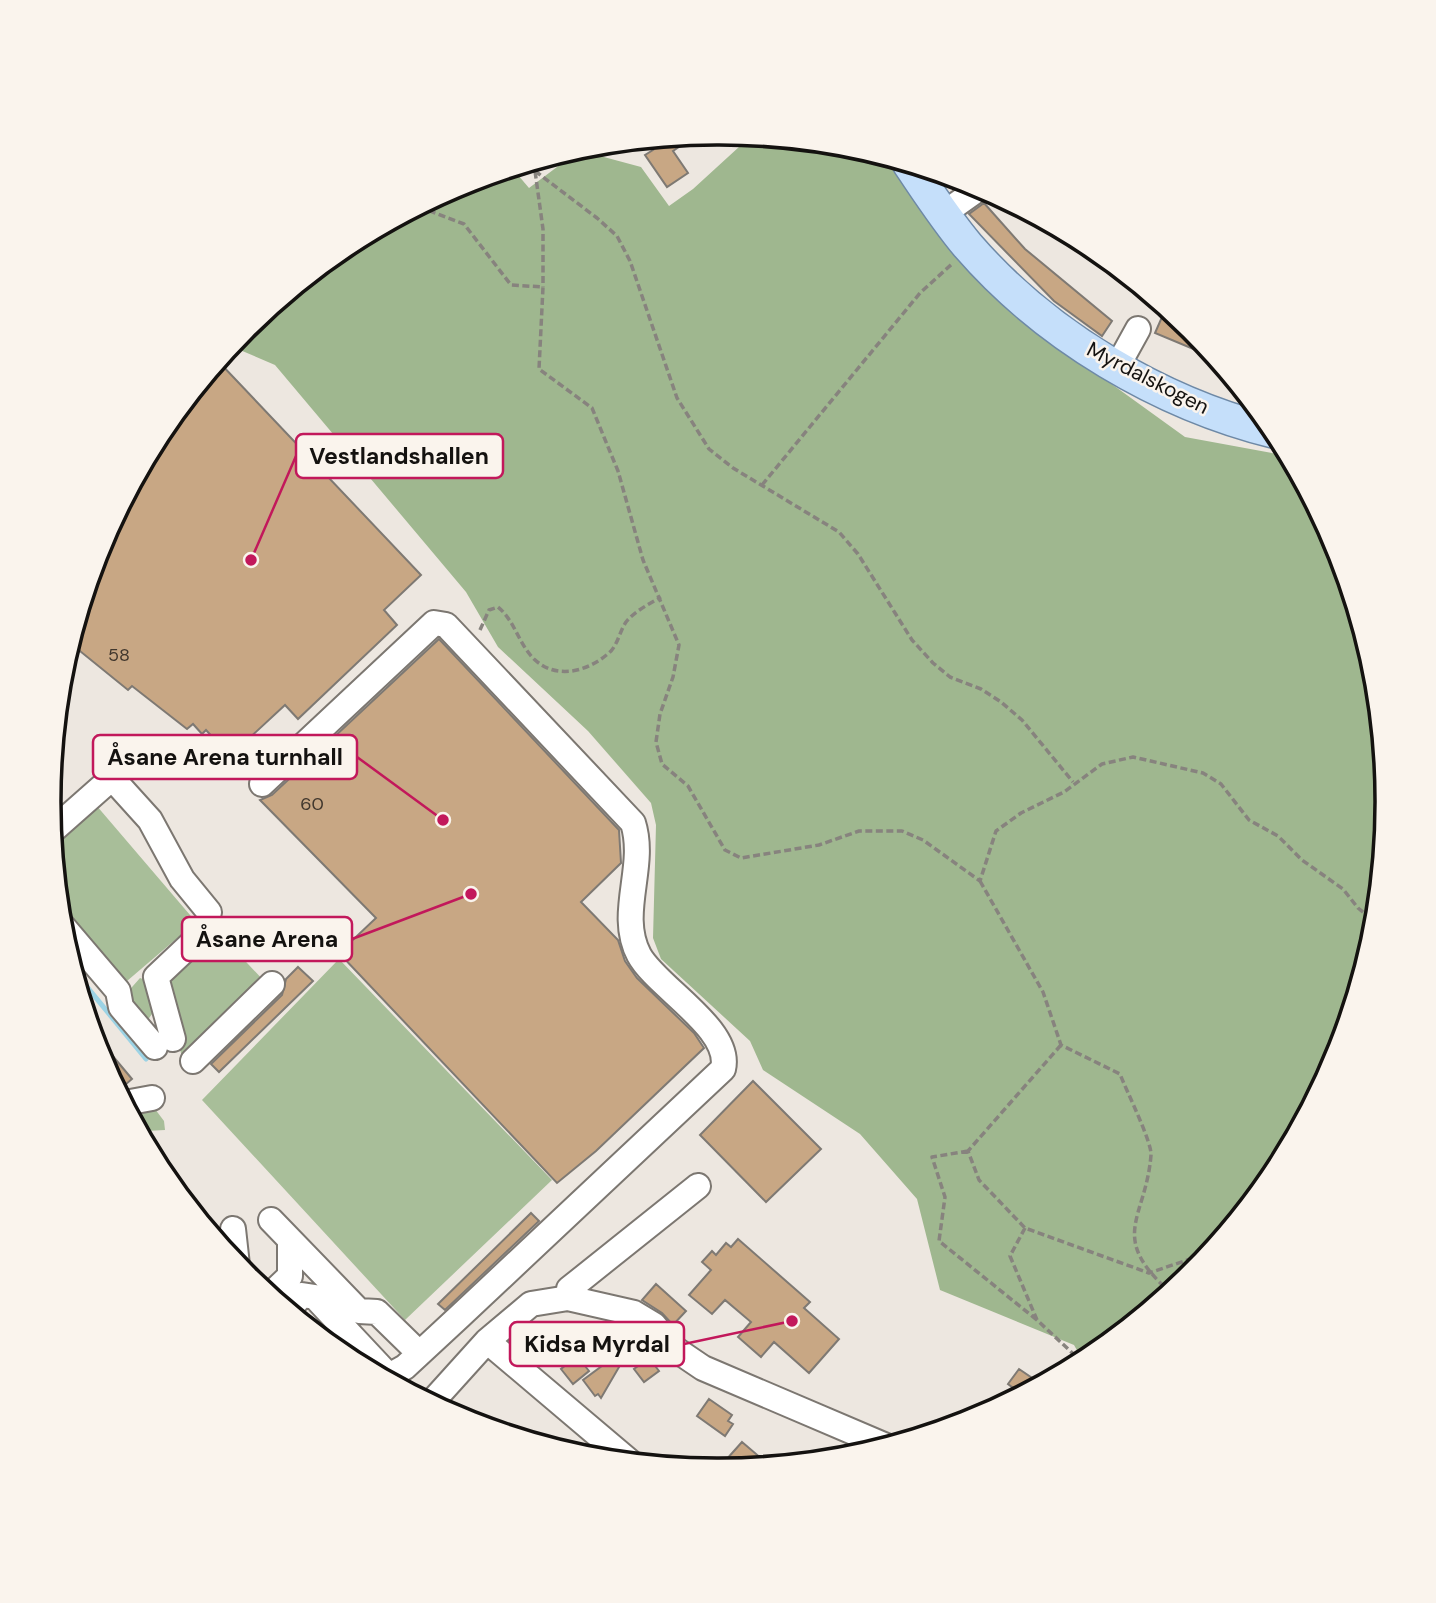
<svg xmlns="http://www.w3.org/2000/svg" width="1436" height="1603" viewBox="0 0 1436 1603" font-family="'DM Sans',sans-serif">
	<style>
		.green { fill: #a8be99 }
		.forest { fill: #9fb78f }
		.lines { fill: none; stroke-linecap: round; stroke-linejoin: round }
		.stream { stroke: #9cd3e5; stroke-width: 5 }
		.building { fill: #c8a784; stroke: #7e7973; stroke-width: 2 }
		.minor-casing { stroke: #7c7771; stroke-width: 28 }
		.major-casing { stroke: #6e89a6; stroke-width: 35 }
		.path { stroke: #87837e; stroke-width: 3.5; stroke-dasharray: 7 3.5; stroke-linecap: butt }
		.minor { stroke: #fff; stroke-width: 24 }
		.major { stroke: #c5dffa; stroke-width: 32 }
		.labels { text-anchor: middle; stroke-width: 5; stroke-linejoin: round; paint-order: stroke }
		.number-label { font-size: 18px; fill: #41372d }
		.street-label { font-size: 21px; fill: #141210; stroke: #faf4ed }
		.rim { fill: none; stroke: #141210; stroke-width: 3.5 }
		.leader { fill: none; stroke: #c2185b; stroke-width: 2.5 }
		.callout-dot { fill: #c2185b; stroke: #faf4ed; stroke-width: 2.5 }
		.callout { fill: #faf4ed; stroke: #c2185b; stroke-width: 2.5 }
		.callout-label { font-size: 23px; text-anchor: middle; font-weight: bold; fill: #141210 }
	</style>
	<rect width="100%" height="100%" fill="#ede7e0"/>
	<!-- green -->
	<path class="green" d="M 96,805 L 196,922 L 120,987 L 60,918 L 53,842 Z
		M 216,930 L 265,982 L 183,1060 L 160,981 Z
		M 339,959 L 552,1180 L 405,1320 L 202,1100 Z
		M 140,978 L 148,981 L 157,1007 L 147,1021 L 125,995 Z
		M 152,1105 L 164,1121 L 165,1130 L 146,1131 L 141,1134 L 128,1109 Z"/>
	<!-- forest -->
	<path class="forest" d="M 751,136 L 849,145 L 922,168 L 1052,341 L 1185,437 L 1288,456 L 1336,546 L 1374,671 L 1387,801 L 1374,932 L 1336,1058 L 1274,1174 L 1191,1275 L 1083,1361 L 1074,1345 L 940,1290 L 917,1199 L 860,1134 L 763,1070 L 750,1041 L 661,959 L 653,938 L 656,825 L 651,803 L 588,731 L 498,647 L 466,592 L 275,365 L 240,350 L 235,340 L 245,328 L 347,245 L 462,183 L 512,168 L 529,188 L 569,158 L 589,153 L 641,167 L 669,206 L 693,189 Z"/>
	<g class="lines">
		<!-- stream -->
		<path class="stream" d="M 74,971 L 146,1059"/>
	</g>
	<!-- building -->
	<path class="building" d="M 697,135 L 673,151 L 688,173 L 667,187 L 645,155 L 653,150 L 646,140 Z
		M 984,203 L 1025,249 L 1112,321 L 1102,336 L 1054,301 L 969,214 Z
		M 1162,317 L 1192,329 L 1215,358 L 1155,333 Z
		M 218,361 L 421,575 L 384,610 L 397,625 L 298,719 L 285,705 L 230,756 L 206,730 L 202,734 L 193,724 L 187,729 L 132,686 L 128,690 L 70,643 L 100,545 L 162,430 Z
		M 439,639 L 619,830 L 621,863 L 581,902 L 618,940 L 625,961 L 637,978 L 694,1033 L 704,1048 L 596,1151 L 557,1183 L 339,953 L 376,918 L 260,800 L 272,795 Z
		M 298,967 L 313,981 L 219,1072 L 211,1064 L 282,995 L 286,979 Z
		M 96,1036 L 132,1079 L 118,1091 L 100,1057 L 94,1037 Z
		M 753,1081 L 821,1149 L 766,1202 L 700,1135 Z
		M 531,1213 L 539,1221 L 445,1310 L 438,1304 Z
		M 738,1239 L 810,1302 L 804,1308 L 839,1339 L 809,1373 L 774,1342 L 761,1357 L 738,1337 L 751,1322 L 725,1300 L 712,1314 L 689,1295 L 711,1270 L 702,1262 L 712,1251 L 716,1255 L 726,1243 L 731,1247 Z
		M 656,1284 L 686,1311 L 673,1325 L 662,1313 L 642,1300 Z
		M 633,1343 L 601,1398 L 598,1394 L 595,1396 L 583,1380 Z
		M 577,1356 L 589,1371 L 573,1384 L 561,1369 Z
		M 649,1358 L 659,1371 L 644,1382 L 634,1369 Z
		M 1019,1369 L 1035,1380 L 1021,1394 L 1008,1384 Z
		M 709,1399 L 732,1415 L 728,1421 L 733,1424 L 725,1436 L 697,1416 Z
		M 742,1442 L 769,1465 L 717,1470 Z"/>
	<g class="lines">
		<defs>
			<path id="minor" d="M 943,214 L 981,187
				M 1117,367 L 1138,329
				M 110,770 L 112,778 L 150,820 L 182,879 L 209,912
				M 262,784 L 434,623 L 446,625 L 633,823 C 647,867 617,913 639,955 C 656,987 733,1029 723,1069 L 460,1316 L 405,1367 L 389,1376
				M 52,831 L 112,778
				M 61,924 L 118,991 L 121,1007 L 155,1047
				M 173,1039 L 156,977 L 209,927
				M 193,1061 L 272,984
				M 125,1103 L 152,1098
				M 271,1220 L 359,1311 L 377,1312 L 419,1353
				M 233,1229 L 237,1265
				M 270,1295 L 290,1276 L 290,1240
				M 568,1298 L 569,1289 L 698,1186
				M 288,1310 L 302,1295 L 315,1297 L 389,1376 L 385,1379
				M 487,1341 L 630,1462
				M 431,1403 L 487,1341 L 531,1304 L 568,1298 L 634,1313 L 654,1325 L 672,1347 L 703,1368 L 886,1446"/>
			<path id="major" d="M 909,164 C 928,192 946,220 968,246 C 1046,336 1161,404 1275,432"/>
		</defs>
		<!-- minor casing -->
		<use href="#minor" class="minor-casing"/>
		<!-- major casing -->
		<use href="#major" class="major-casing"/>
		<!-- path -->
		<path class="path" d="M 531,162 L 535,171 L 543,229 L 543,287
			M 535,171 L 597,218 L 617,236 L 630,261 L 677,398 L 709,449 L 733,468 L 839,532 L 858,554 L 912,640 L 933,663 L 950,677 L 981,689 L 1001,702 L 1022,720 L 1073,782
			M 419,207 L 464,224 L 511,285 L 543,287 L 539,369 L 592,408 L 618,471 L 643,560 L 679,645 L 673,677 L 660,714 L 656,742 L 662,764 L 688,786 L 725,850 L 741,858 L 819,845 L 859,831 L 902,831 L 923,840 L 980,881 L 996,831 L 1021,813 L 1064,792 L 1102,764 L 1133,757 L 1203,773 L 1221,784 L 1249,820 L 1278,836 L 1302,860 L 1343,889 L 1358,908 L 1375,922
			M 1082,250 L 1088,244
			M 762,485 L 920,293 L 953,263
			M 480,630 L 489,610 L 498,607 C 515,621 518,643 534,659 C 557,681 590,671 611,651 C 618,643 620,631 626,622 C 635,611 649,604 661,597
			M 980,881 L 1043,992 L 1061,1045 L 1120,1074 C 1126,1090 1152,1142 1151,1155 C 1146,1219 1107,1236 1170,1292
			M 1061,1045 L 968,1151 L 979,1180 L 1025,1228 L 1149,1273 L 1208,1253
			M 968,1151 L 932,1157 L 945,1197 L 939,1241 L 1037,1320
			M 1025,1228 L 1010,1256 L 1037,1320 L 1082,1362"/>
		<!-- minor -->
		<use href="#minor" class="minor"/>
		<!-- major -->
		<use href="#major" class="major"/>
	</g>
	<g class="labels">
		<!-- number labels -->
		<g class="number-label">
			<text x="119" y="661">58</text>
			<text x="312" y="810">60</text>
		</g>
		<!-- street labels -->
		<g class="street-label">
			<text transform="translate(1148 378) rotate(27)" y="7">Myrdalskogen</text>
		</g>
	</g>
	<!-- crop -->
	<path d="M0 0H1436V1603H0ZM717 145H719A656 656 0 0 1 1375 801V802A656 656 0 0 1 719 1458H717A656 656 0 0 1 61 802V801A656 656 0 0 1 717 145Z" fill="#faf4ed" fill-rule="evenodd"/>
	<path class="rim" d="M717 145H719A656 656 0 0 1 1375 801V802A656 656 0 0 1 719 1458H717A656 656 0 0 1 61 802V801A656 656 0 0 1 717 145Z"/>
	<!-- callouts -->
	<path class="leader" d="M251 560L296 456M443 820L357 757M471 894L352 939M792 1321L684 1344"/>
	<g class="callout-dot">
		<circle cx="251" cy="560" r="7"/>
		<circle cx="443" cy="820" r="7"/>
		<circle cx="471" cy="894" r="7"/>
		<circle cx="792" cy="1321" r="7"/>
	</g>
	<g class="callout">
		<rect x="296" y="434" width="207" height="44" rx="7"/>
		<rect x="93" y="735" width="264" height="44" rx="7"/>
		<rect x="182" y="917" width="170" height="44" rx="7"/>
		<rect x="510" y="1322" width="174" height="44" rx="7"/>
	</g>
	<g class="callout-label">
		<text x="399" y="464">Vestlandshallen</text>
		<text x="225" y="765">Åsane Arena turnhall</text>
		<text x="267" y="947">Åsane Arena</text>
		<text x="597" y="1352">Kidsa Myrdal</text>
	</g>
</svg>
